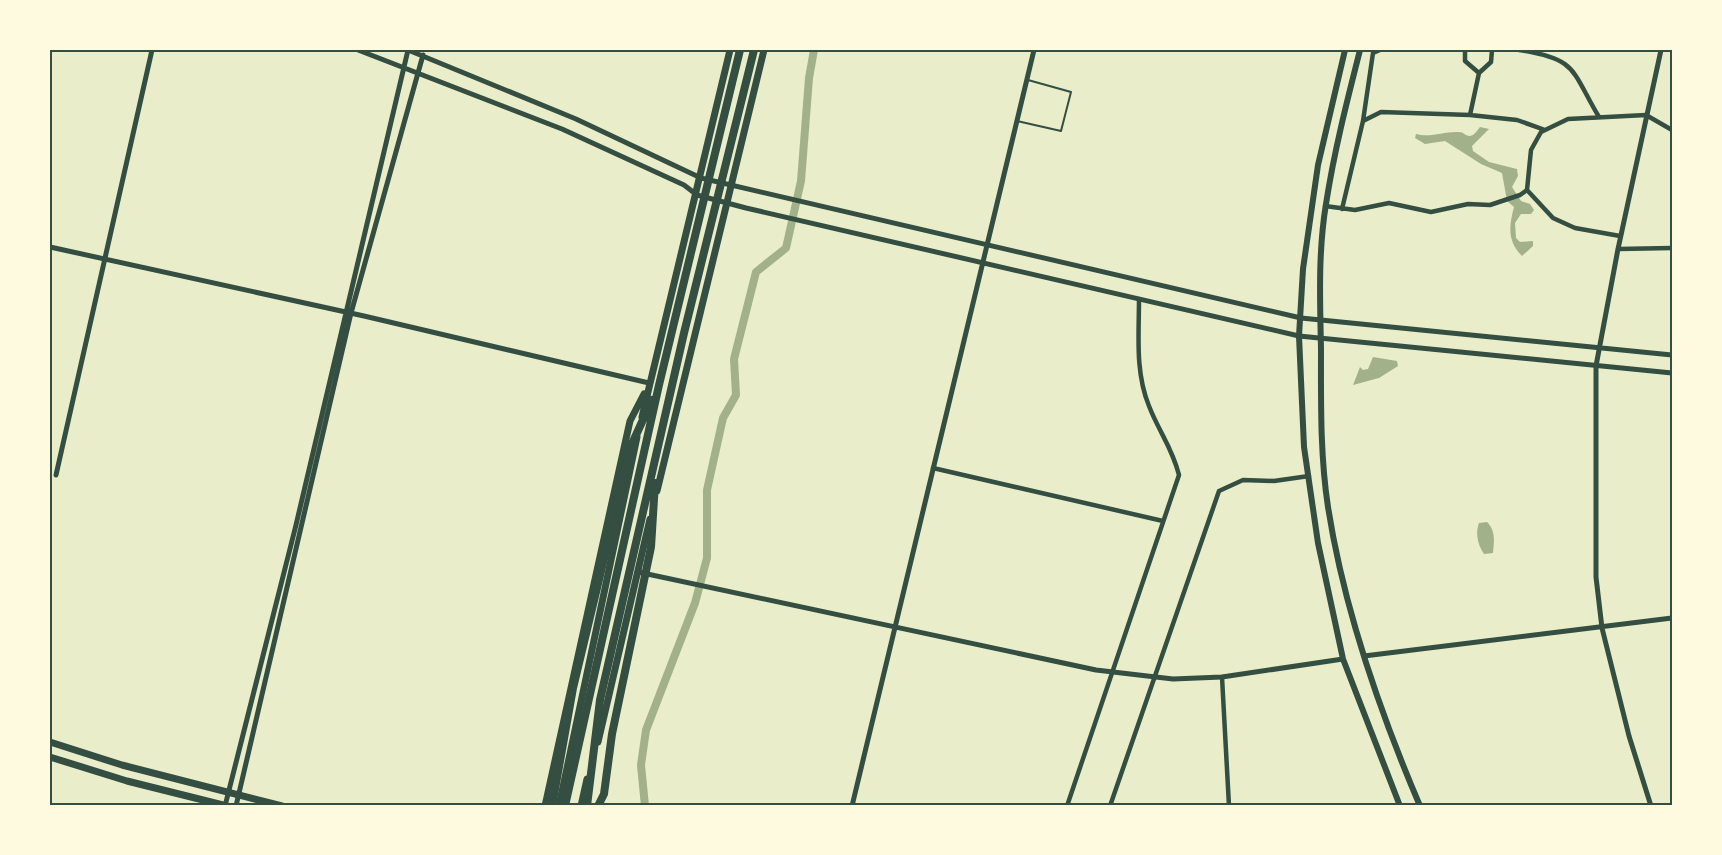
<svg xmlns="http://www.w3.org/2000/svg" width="1722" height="855" viewBox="0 0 1722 855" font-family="'Asap Condensed',sans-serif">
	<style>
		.water { fill: #a3b18a }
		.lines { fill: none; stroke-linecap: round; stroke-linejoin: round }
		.canal { stroke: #a3b18a; stroke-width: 8 }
		.service { stroke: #344e41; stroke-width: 2 }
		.minor { stroke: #344e41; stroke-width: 4.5 }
		.tertiary { stroke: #344e41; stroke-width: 5 }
		.secondary { stroke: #344e41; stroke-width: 6 }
		.primary { stroke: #344e41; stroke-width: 7 }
		.trunk { stroke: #344e41; stroke-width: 8 }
		.neatline { fill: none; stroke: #344e41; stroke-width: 2 }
	</style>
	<rect width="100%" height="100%" fill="#e9edc9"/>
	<!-- water -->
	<path class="water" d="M 1480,127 L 1489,129 L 1472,146 L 1473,151 L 1489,162 L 1517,169 L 1518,176 L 1512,187 L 1521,201 L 1530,204 L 1534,210 L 1531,214 L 1521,214 L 1515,223 L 1516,238 L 1520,242 L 1533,241 L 1533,246 L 1522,256 C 1507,241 1509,226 1514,207 L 1507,201 L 1502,173 L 1481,164 L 1445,141 L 1425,144 L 1415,138 L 1416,134 C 1431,138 1444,131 1459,132 C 1464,132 1464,135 1469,136 C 1474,136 1477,131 1480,127 Z
		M 1373,357 L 1397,361 L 1398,366 L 1379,378 L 1353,385 L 1360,367 L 1363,370 L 1368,369 Z
		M 1487,522 C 1496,531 1494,541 1493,553 L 1484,554 C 1478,545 1475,534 1479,523 Z"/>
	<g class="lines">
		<!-- canal -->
		<path class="canal" d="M 645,806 L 641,765 L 646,730 L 695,603 L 707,558 L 707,490 L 723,418 L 736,395 L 734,359 L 756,272 L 786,248 L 801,181 L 809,78 L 814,50"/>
		<!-- service -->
		<path class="service" d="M 1017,121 L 1061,131 L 1071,92 L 1028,80"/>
		<!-- minor -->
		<path class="minor" d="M 1465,50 L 1465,61 L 1479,73
			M 1519,50 C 1578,59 1571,70 1599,117
			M 1470,115 L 1479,73 L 1491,62 L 1492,50
			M 1363,121 L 1373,53 L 1380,50
			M 1325,206 L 1355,210 L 1389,203 L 1431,212 L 1468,204 L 1490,205 L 1520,195 L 1527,190
			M 1342,209 L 1363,121 L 1381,112 L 1470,115 L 1517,120 L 1545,130
			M 1620,236 L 1575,228 L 1553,218 L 1527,190 L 1531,150 L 1541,132 L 1568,119 L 1646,115 L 1672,130
			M 1618,249 L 1672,248
			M 933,468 L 1163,521
			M 1222,677 L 1229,806
			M 1067,806 L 1179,475 C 1172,447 1159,432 1149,406 C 1135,372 1139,335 1139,299
			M 1110,806 L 1219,491 L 1243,480 L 1274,481 L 1309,476"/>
		<!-- tertiary -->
		<path class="tertiary" d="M 358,50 L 562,129 L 684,185 L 697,195 L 746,208 L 1299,336 L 1672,373
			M 408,50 L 576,119 L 701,178 L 1301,318 L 1672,355
			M 50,247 L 364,316 L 649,383
			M 56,475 L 152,50
			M 638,572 L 1096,670 L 1173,679 L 1222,677 L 1343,659
			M 1364,656 L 1672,618
			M 225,806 L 296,525 L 408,50
			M 236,806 L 351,313 L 423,55
			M 852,806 L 1034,50
			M 1651,806 L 1629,736 L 1602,628 L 1596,577 L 1596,366 L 1618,249 L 1661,50"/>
		<!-- secondary -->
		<path class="secondary" d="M 1345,50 L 1318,165 L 1303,269 L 1299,336 L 1304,447 L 1318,543 L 1343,659 L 1400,806
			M 1360,50 C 1347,101 1334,152 1326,204 C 1318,252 1320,301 1321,349 C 1321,401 1320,455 1328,507 C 1344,610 1379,710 1420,806"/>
		<!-- primary -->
		<path class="primary" d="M 642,417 L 730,50
			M 657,491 L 764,50
			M 50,742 L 122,765 L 282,806
			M 598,742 L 650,519
			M 50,757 L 127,781 L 227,806
			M 545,806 L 630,421 L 644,394
			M 559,806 L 637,437
			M 581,806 L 587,779"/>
		<!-- trunk -->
		<path class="trunk" d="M 552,806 L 573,688 L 631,446 L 652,400
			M 565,806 L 659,385 L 740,50
			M 587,806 L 600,700 L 684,333 L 754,50
			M 598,806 L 604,794 L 612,734 L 651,547 L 655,483"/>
	</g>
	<!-- border -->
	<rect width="1722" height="855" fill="none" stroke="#fefae0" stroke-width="102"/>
	<rect x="51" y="51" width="1620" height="753" class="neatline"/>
</svg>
